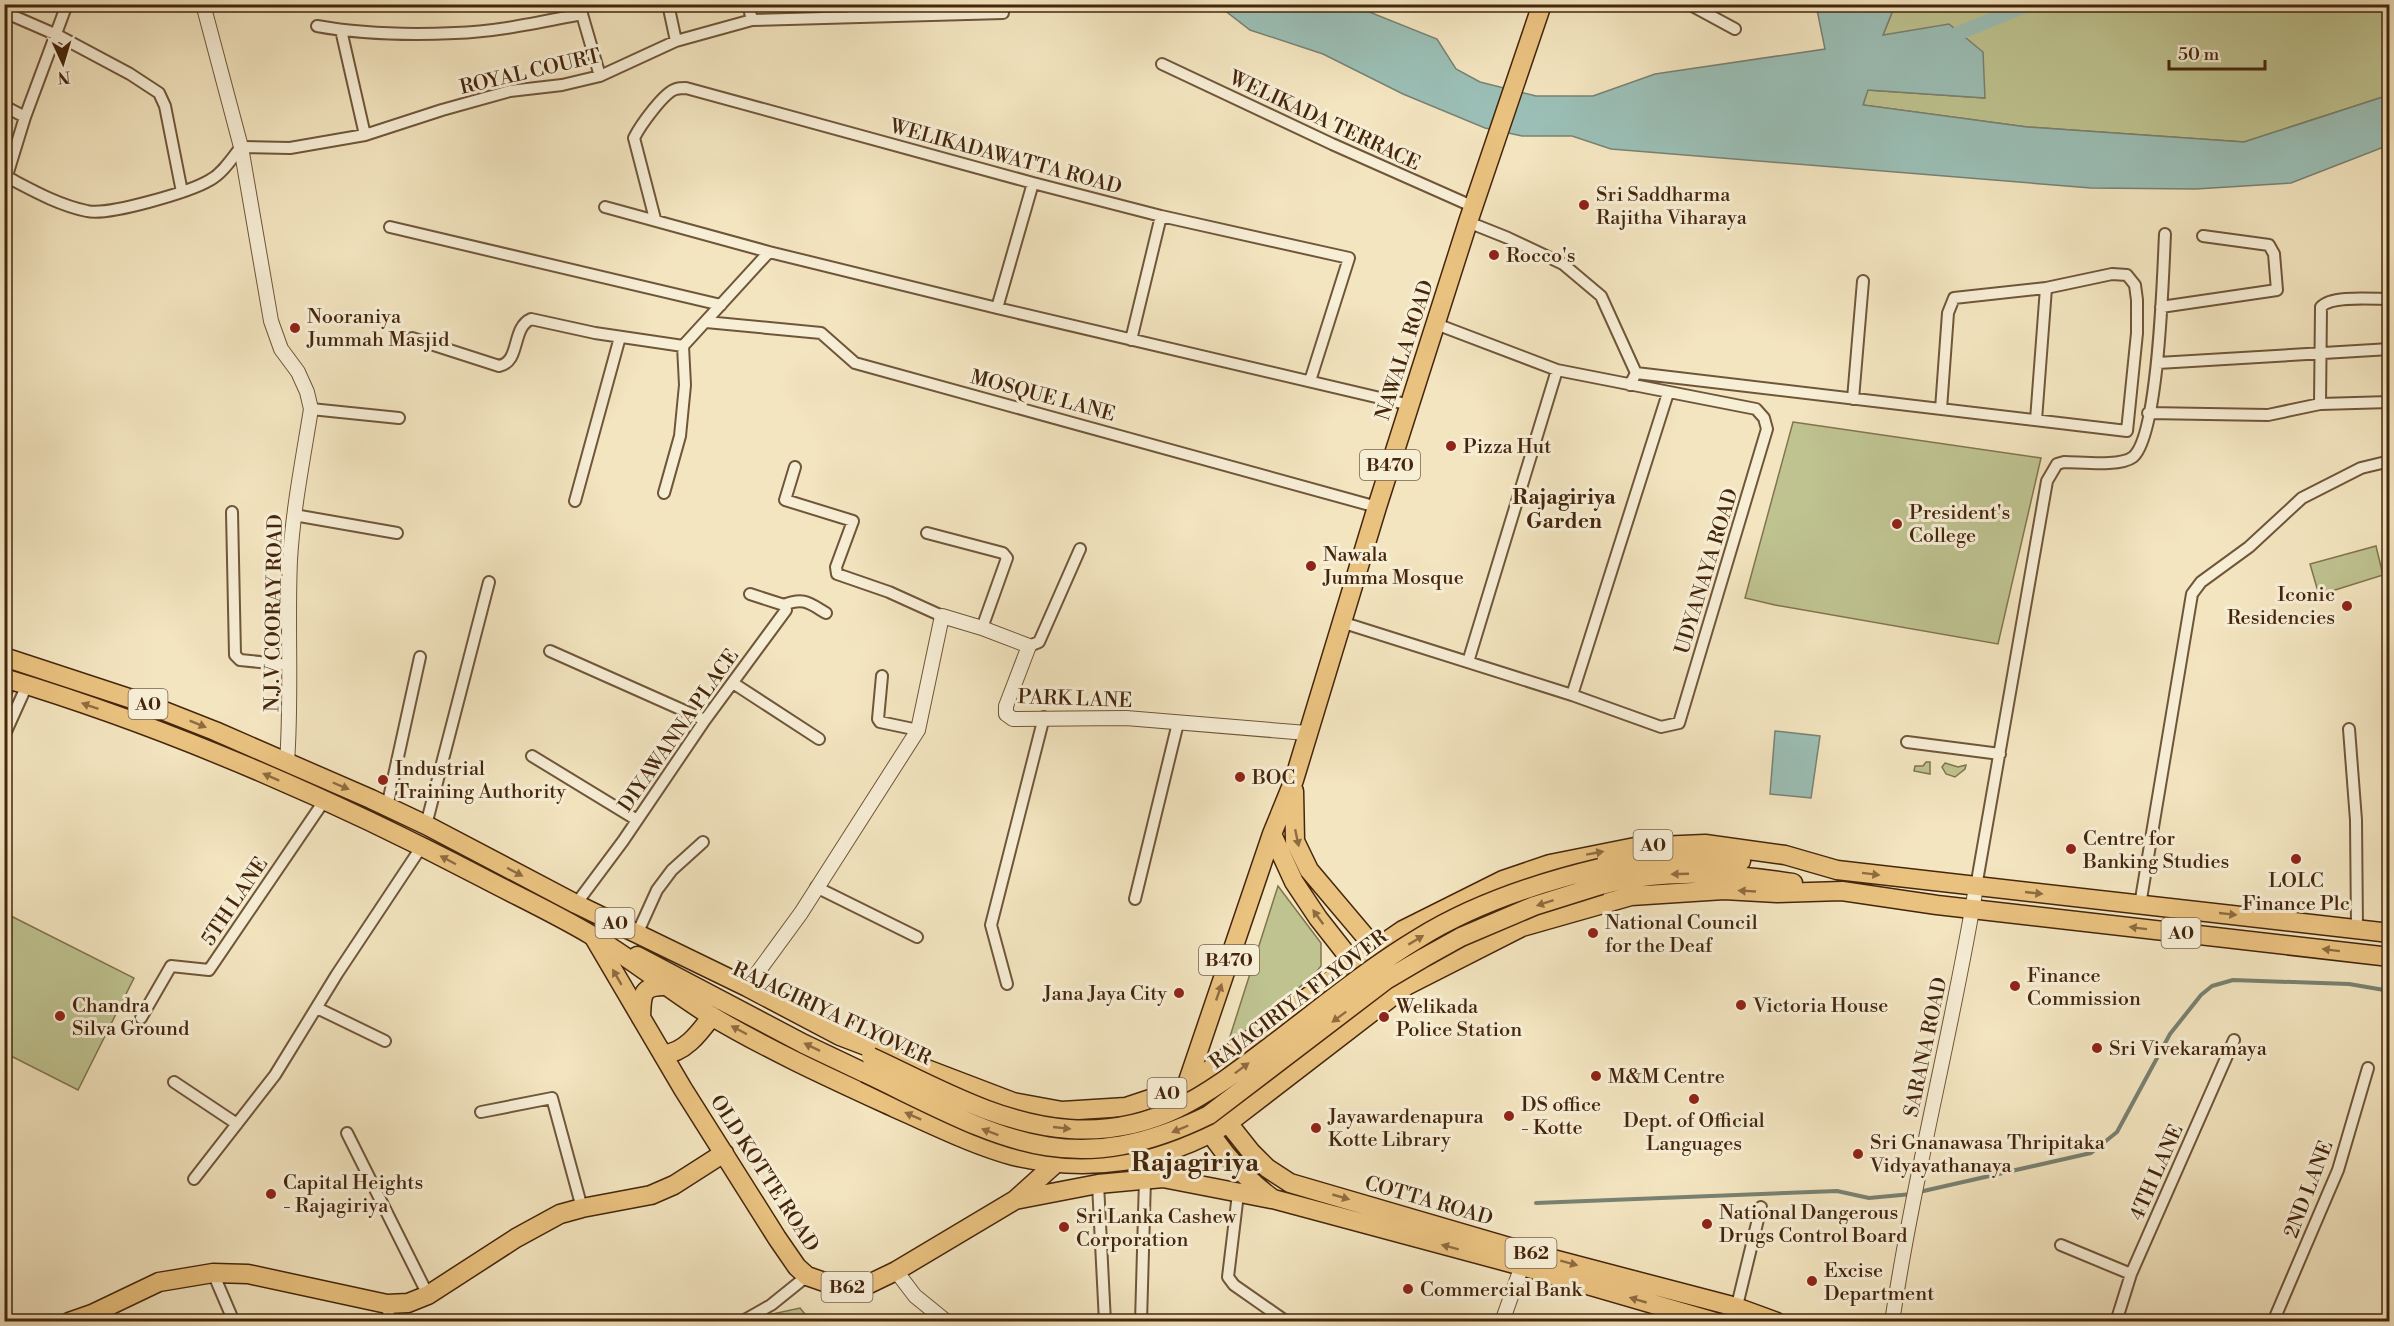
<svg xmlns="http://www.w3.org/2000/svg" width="2394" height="1326" viewBox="0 0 2394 1326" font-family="'Libre Bodoni',serif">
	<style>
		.green { fill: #bec390; stroke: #82744e; stroke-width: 1.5 }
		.water { fill: #9bbfb6; stroke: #798272; stroke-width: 1.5 }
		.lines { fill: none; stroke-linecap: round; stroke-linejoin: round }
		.stream { stroke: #798272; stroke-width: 4 }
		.canal { stroke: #9bbfb6; stroke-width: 14 }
		.minor-casing { stroke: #705639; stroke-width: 14 }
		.tertiary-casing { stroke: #705639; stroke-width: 16 }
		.primary-casing { stroke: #45260c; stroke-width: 21 }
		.trunk-casing { stroke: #45260c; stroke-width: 21 }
		.minor { stroke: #f7eed6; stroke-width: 10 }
		.tertiary { stroke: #f7eed6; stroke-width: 14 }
		.primary { stroke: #eac280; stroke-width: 18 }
		.trunk { stroke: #eac280; stroke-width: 18 }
		.trunk-bridge-casing { stroke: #45260c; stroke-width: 21; stroke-linecap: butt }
		.trunk-bridge { stroke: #eac280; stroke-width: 18 }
		.oneway { fill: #8f6c40 }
		.poi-dot { fill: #8f2418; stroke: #f7eed6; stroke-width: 2 }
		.labels { text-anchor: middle; stroke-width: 6; stroke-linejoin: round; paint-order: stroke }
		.shield { fill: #f7eed6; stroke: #7a6249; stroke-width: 1.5 }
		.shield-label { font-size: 18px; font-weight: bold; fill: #45260c }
		.street-label { font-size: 20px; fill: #45260c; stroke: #f7eed6 }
		.poi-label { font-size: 20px; fill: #45260c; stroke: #f7eed6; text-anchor: start }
		.neighbourhood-label { font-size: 21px; font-weight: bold; fill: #45260c; stroke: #f7eed6 }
		.district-label { font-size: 26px; font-weight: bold; fill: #45260c; stroke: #f7eed6 }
	</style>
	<rect width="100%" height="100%" fill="#f3e5c0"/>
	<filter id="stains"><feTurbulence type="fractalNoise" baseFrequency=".00333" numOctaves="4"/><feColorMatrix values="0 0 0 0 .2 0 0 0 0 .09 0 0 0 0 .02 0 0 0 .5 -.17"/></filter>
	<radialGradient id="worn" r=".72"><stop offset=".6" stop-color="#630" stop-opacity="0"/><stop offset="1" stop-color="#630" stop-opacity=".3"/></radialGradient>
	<!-- green -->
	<path class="green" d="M 1895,5 L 2389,5 L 2389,95 L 2244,142 L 2027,127 L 1863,105 L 1867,90 L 1985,98 L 1883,35 Z
		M 1793,422 L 2041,458 L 1998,644 L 1775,605 L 1745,598 Z
		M 2376,546 L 2383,575 L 2319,595 L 2310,564 Z
		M 1926,762 L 1930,762 L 1930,774 L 1914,771 L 1915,766 L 1923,766 Z
		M 1945,763 L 1958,767 L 1966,765 L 1965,769 L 1955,777 L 1946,774 L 1942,767 Z
		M 1278,886 L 1321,943 L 1321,966 L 1314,975 L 1226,1049 Z
		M 5,913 L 134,978 L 78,1090 L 5,1053 Z
		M 800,1308 L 809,1319 L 809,1322 L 736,1322 Z"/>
	<!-- water -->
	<path class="water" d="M 1203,5 L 1352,5 L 1437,39 L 1456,69 L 1480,82 L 1536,96 L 1593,96 L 1655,74 L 1825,49 L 1816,5 L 1895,5 L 1883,35 L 1949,24 L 1983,52 L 1985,98 L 1868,90 L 1863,105 L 2027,127 L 2244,142 L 2389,95 L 2389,145 L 2291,183 L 2196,189 L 2091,188 L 1611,149 L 1572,136 L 1522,136 L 1485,128 L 1403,94 L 1323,54 L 1250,30 L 1224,10 Z
		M 1775,731 L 1820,736 L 1811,798 L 1770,794 Z"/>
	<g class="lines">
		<!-- stream -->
		<path class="stream" d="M 1919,1192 L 2091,1153 L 2117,1132 L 2170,1034 L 2201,995 L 2212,986 L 2233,980 L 2349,984 L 2390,991
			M 1536,1203 L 1837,1191 L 1869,1198 L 1912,1194"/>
		<!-- canal -->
		<path class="canal" d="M 1942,40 L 2030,4"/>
		<defs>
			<path id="minor" d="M 579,4 L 600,76
				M 668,4 L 676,41
				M 748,4 L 752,20
				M 851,4 L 854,17
				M 1689,4 L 1735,29
				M 4,12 L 57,35 L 130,74 L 159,93 L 165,106 L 182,192
				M 317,26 C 361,34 410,35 455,33 C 497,32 540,22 582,14
				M 341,30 L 365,135
				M 1162,64 L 1332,144 L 1474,207
				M 4,106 L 25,117
				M 7,177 C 32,190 58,205 87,211 C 108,216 190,192 210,180 C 223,173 232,158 241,147 L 290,148 L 365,135 L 442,110 L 510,91 L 562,85 L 600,76 L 676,41 L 752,20 L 1003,13 L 1001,4
				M 5,182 L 25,117 L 67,4
				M 605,207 L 769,252 L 997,308 L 1410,405
				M 655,219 L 634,138 C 640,126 664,92 676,89 C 679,88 683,88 686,88 L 1033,183 L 1161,216 L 1349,258 L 1310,381
				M 1468,222 L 1508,238 L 1563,264 L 1601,296 L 1636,373
				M 390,227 L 721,305
				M 2161,307 L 2277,290 L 2274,254 L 2269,245 L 2203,236
				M 997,308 L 1033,183
				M 706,322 L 821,333 L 855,363 L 1377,507
				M 412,338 L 499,366 C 521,362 511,328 531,319 L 595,333 L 683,346 L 769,252
				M 1131,340 L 1161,216
				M 2158,363 L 2390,349
				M 1630,385 L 1636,373 L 2127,431 L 2137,333 L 2137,300 L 2135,285 L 2127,275 L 2112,274 L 2046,288
				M 1853,399 L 1863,281
				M 2320,404 L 2321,307 C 2331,295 2373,299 2390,299
				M 311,409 L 399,418
				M 1941,409 L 1948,313 L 1954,298 L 2046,288 L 2036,420
				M 2148,413 L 2268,415 L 2320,404 L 2390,402
				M 795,467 L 785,500 L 853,521 L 836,567 L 837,574 L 889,592 L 942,616
				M 664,493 L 680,436 L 685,385 L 683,346
				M 575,501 L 620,337
				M 232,512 L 235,655 L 240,660 L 290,665
				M 294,515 L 397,533
				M 927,533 L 1003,553 L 1007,558 L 982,628
				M 784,605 C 804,597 809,603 826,613
				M 1341,622 L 1572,695 L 1661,727 L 1679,723 L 1767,429 L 1764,418 L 1756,409 L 1557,370 L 1436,324
				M 1029,646 L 1039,642 L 1080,549
				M 550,651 L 705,720
				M 1468,662 L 1557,370
				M 882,676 L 878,719 L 880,722 L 918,730
				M 733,683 L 819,739
				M 1572,695 L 1668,393
				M 4,697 L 11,680
				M 2349,729 L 2356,820 L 2357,928
				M 4,736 L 27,685
				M 1907,742 L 2000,754
				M 532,756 L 637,820
				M 387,807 L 420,657
				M 426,825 L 489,582
				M 816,887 L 917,937
				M 1976,887 L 2047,481 L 2057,464 L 2064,462 C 2081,462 2120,467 2133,457 C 2159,435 2163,273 2165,234
				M 1135,899 L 1178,723
				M 576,904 L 623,841 L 705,720 L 786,610 L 784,605 L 750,594
				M 2140,905 L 2192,594 L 2201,582 L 2249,547 L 2302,498 L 2361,468 L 2390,461
				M 637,934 L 657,890 L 672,870 L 703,842
				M 1007,984 L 991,925 L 1044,717
				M 317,1008 L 385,1041
				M 141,1018 L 171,966 L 209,970 L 324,801
				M 174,1082 L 237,1124
				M 481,1112 L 552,1098 L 582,1208
				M 347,1133 L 428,1295
				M 194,1179 L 275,1075 L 337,974 L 422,846
				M 1098,1184 L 1105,1322
				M 1238,1194 L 1228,1277 L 1234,1285 L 1287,1322
				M 2061,1245 L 2131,1274
				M 213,1273 L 234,1322
				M 387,1304 L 390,1322
				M 741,1322 L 771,1305 L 807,1276
				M 1141,1322 L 1145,1179
				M 1733,1322 L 1761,1207
				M 2116,1322 L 2131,1274 L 2234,1040
				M 2273,1322 L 2338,1170 L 2368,1068"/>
			<path id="tertiary" d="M 203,4 L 241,147 L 271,321 L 281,349 L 298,372 L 307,392 L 311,409 C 303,459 293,509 290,560 C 287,627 292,695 287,762
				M 747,987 L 801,913 L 918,730 L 942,616 L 982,628 L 1029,646 L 1006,706 L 1006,714 L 1013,719 L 1126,718 L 1307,733
				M 896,1271 L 915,1296 L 947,1322
				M 1502,1322 L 1525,1257
				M 1892,1322 C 1914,1175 1952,1032 1976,887"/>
			<path id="primary" d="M 1294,791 L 1295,841 L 1309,870 L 1385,960
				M 1272,834 L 1294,882 L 1318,918 L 1362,974
				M 593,936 L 683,1089 L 777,1238 L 797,1267 L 807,1276 L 833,1285 L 856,1286 L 869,1284 L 896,1271 L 1015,1200 L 1055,1164
				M 641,1018 C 642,997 640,986 664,986
				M 1186,1087 L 1272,834 L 1294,780 L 1377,507 L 1468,222 L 1542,4
				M 1187,1088 L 1228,1123 L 1251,1152 L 1267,1168 L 1290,1183 L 1526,1252 L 1736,1307 L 1777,1322
				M 1204,1121 C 1219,1151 1246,1179 1273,1199 L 1522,1266 L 1715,1322
				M 1015,1200 L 1098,1184 L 1163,1178 L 1271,1199
				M 69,1322 L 92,1314 L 159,1282 L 213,1273 L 248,1274 L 387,1304 L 408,1303 L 428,1295 L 516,1238 L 560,1214 L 582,1208 L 651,1195 L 674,1185 L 724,1153"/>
			<path id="trunk" d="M 4,657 L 144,703 L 215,731 L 371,799 L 426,825 L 576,904 L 747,987 L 840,1036 L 1013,1102 L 1062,1111 L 1126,1107 L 1186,1087 L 1346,969 L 1403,930 L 1503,880 L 1550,864 L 1635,847 L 1705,844 L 1785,855 L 1837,870 L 2390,933
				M 4,678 C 170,728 330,798 483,878 C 519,897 556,914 591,935 C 631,958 668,989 708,1014 C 768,1050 832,1079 895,1108 C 934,1125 973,1145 1014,1156 C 1087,1173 1164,1163 1228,1123 L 1406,986 L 1522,927 L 1631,896 L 1724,890 L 1777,893 L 1842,891 L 1937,905 L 2390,957
				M 1600,868 C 1647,859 1694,856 1741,861
				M 1601,885 C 1664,868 1729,873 1793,883
				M 637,956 L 804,1044 L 865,1073
				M 663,1054 C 684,1054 700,1032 712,1016"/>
		</defs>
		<!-- minor casing -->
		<use href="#minor" class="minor-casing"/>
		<!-- tertiary casing -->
		<use href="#tertiary" class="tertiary-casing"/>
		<!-- primary casing -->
		<use href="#primary" class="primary-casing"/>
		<!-- trunk casing -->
		<use href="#trunk" class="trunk-casing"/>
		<!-- minor -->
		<use href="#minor" class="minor"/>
		<!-- tertiary -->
		<use href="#tertiary" class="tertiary"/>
		<!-- primary -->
		<use href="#primary" class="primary"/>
		<!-- trunk -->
		<use href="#trunk" class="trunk"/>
		<defs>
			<path id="trunk-bridge" d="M 871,1057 C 934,1086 998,1124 1069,1129 C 1158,1135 1210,1092 1276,1042 C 1323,1006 1369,968 1419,938 C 1474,904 1537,883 1600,868
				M 865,1073 C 995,1135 1066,1185 1209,1115 L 1386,980 L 1425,957 L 1461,937 L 1534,906 L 1601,885"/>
		</defs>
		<!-- trunk-bridge casing -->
		<use href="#trunk-bridge" class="trunk-bridge-casing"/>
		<!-- trunk-bridge -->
		<use href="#trunk-bridge" class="trunk-bridge"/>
	</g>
	<!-- one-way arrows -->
	<defs><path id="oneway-solid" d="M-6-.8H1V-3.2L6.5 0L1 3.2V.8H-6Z" transform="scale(1.5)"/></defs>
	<g class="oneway">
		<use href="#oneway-solid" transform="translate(90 706) rotate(-161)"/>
		<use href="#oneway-solid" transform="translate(198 724) rotate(22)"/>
		<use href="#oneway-solid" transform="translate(271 777) rotate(-156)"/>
		<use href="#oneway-solid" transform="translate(341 786) rotate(23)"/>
		<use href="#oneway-solid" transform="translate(1297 838) rotate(78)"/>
		<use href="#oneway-solid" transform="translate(1595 853) rotate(-10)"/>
		<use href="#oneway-solid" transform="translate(448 860) rotate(-152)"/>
		<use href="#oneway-solid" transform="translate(515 872) rotate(28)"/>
		<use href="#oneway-solid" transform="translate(1680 874) rotate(178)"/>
		<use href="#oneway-solid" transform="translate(1871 874) rotate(7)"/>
		<use href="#oneway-solid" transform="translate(1747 891) rotate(-177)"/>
		<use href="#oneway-solid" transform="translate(2034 893) rotate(6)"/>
		<use href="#oneway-solid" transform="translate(1545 903) rotate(162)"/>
		<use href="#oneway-solid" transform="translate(2228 914) rotate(6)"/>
		<use href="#oneway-solid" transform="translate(1318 917) rotate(-126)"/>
		<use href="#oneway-solid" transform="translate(2138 928) rotate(-173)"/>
		<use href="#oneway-solid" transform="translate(1416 940) rotate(-31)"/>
		<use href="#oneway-solid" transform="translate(2331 950) rotate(-173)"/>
		<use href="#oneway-solid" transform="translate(617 977) rotate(-120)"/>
		<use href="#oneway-solid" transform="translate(1219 992) rotate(-71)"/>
		<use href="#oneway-solid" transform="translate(1339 1017) rotate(143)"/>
		<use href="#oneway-solid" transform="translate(739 1030) rotate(-152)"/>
		<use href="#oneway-solid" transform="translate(812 1047) rotate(-154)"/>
		<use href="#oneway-solid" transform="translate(1242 1068) rotate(-37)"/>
		<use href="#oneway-solid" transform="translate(913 1116) rotate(-156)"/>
		<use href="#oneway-solid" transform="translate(1062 1128) rotate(6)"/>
		<use href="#oneway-solid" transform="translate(1180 1129) rotate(157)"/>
		<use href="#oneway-solid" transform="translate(990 1132) rotate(-159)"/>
		<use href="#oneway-solid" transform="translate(1341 1197) rotate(16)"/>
		<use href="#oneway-solid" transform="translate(1450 1247) rotate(-165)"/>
		<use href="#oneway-solid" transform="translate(1569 1263) rotate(15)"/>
		<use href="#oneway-solid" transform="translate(1638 1300) rotate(-164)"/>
	</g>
	<!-- markers -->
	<g class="poi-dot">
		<circle cx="1584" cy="205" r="6"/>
		<circle cx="1494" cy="255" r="6"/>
		<circle cx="295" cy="328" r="6"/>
		<circle cx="1451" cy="446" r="6"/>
		<circle cx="1897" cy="524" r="6"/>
		<circle cx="1311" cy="566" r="6"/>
		<circle cx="2347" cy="606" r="6"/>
		<circle cx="1240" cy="777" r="6"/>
		<circle cx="383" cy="780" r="6"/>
		<circle cx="2071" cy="849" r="6"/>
		<circle cx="2296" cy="859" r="6"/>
		<circle cx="1593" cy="933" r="6"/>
		<circle cx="2015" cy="986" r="6"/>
		<circle cx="1179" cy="993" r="6"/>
		<circle cx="1741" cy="1005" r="6"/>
		<circle cx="60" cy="1016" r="6"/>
		<circle cx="1384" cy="1017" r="6"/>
		<circle cx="2097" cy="1048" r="6"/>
		<circle cx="1596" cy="1076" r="6"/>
		<circle cx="1694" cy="1099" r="6"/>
		<circle cx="1509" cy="1116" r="6"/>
		<circle cx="1316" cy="1128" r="6"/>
		<circle cx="1858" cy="1154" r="6"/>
		<circle cx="271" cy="1194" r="6"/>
		<circle cx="1707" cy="1224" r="6"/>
		<circle cx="1064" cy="1227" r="6"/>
		<circle cx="1812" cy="1281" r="6"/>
		<circle cx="1408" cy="1289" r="6"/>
	</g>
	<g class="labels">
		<!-- shield labels -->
		<g class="shield">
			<rect x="1360" y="450" width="60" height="30" rx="4.5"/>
			<rect x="128.5" y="689" width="39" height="30" rx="4.5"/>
			<rect x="1633.5" y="830" width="39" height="30" rx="4.5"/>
			<rect x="595.5" y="908" width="39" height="30" rx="4.5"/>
			<rect x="2161.5" y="918" width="39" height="30" rx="4.5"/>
			<rect x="1199" y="945" width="60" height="30" rx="4.5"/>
			<rect x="1147.5" y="1078" width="39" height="30" rx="4.5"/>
			<rect x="1505.5" y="1238" width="51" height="30" rx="4.5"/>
			<rect x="821.5" y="1272" width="51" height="30" rx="4.5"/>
		</g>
		<g class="shield-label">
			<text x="1390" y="471">B470</text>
			<text x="148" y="710">A0</text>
			<text x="1653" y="851">A0</text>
			<text x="615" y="929">A0</text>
			<text x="2181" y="939">A0</text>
			<text x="1229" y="966">B470</text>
			<text x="1167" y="1099">A0</text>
			<text x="1531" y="1259">B62</text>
			<text x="847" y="1293">B62</text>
		</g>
		<!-- street labels -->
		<g class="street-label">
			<text transform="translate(530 71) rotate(-13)" y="7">ROYAL COURT</text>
			<text transform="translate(1325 120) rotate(25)" y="7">WELIKADA TERRACE</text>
			<text transform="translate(1006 156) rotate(15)" y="7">WELIKADAWATTA ROAD</text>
			<text transform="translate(1404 350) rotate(-72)" y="7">NAWALA ROAD</text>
			<text transform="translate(1043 395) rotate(15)" y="7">MOSQUE LANE</text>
			<text transform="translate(1706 571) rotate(-73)" y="7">UDYANAYA ROAD</text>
			<text transform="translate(273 613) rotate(-89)" y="7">N.J.V COORAY ROAD</text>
			<text transform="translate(1075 698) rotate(2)" y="7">PARK LANE</text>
			<text transform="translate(678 730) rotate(-55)" y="7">DIYAWANNA PLACE</text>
			<text transform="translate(234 901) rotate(-56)" y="7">5TH LANE</text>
			<text transform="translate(1298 999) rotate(-37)" y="7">RAJAGIRIYA FLYOVER</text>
			<text transform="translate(832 1013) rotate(25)" y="7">RAJAGIRIYA FLYOVER</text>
			<text transform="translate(1925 1047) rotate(-78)" y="7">SARANA ROAD</text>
			<text transform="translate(2156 1172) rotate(-66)" y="7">4TH LANE</text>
			<text transform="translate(765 1173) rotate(57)" y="7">OLD KOTTE ROAD</text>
			<text transform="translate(2308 1189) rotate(-69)" y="7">2ND LANE</text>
			<text transform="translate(1429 1200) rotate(16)" y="7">COTTA ROAD</text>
		</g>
		<!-- poi labels -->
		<g class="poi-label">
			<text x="1596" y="201">Sri Saddharma<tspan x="1596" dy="23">Rajitha Viharaya</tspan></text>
			<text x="1506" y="262">Rocco's</text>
			<text x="307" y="323">Nooraniya<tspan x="307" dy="23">Jummah Masjid</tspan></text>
			<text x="1463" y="453">Pizza Hut</text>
			<text x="1909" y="519">President's<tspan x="1909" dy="23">College</tspan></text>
			<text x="1323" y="561">Nawala<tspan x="1323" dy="23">Jumma Mosque</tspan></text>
			<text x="2335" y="601" text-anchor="end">Iconic<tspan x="2335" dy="23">Residencies</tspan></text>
			<text x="395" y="775">Industrial<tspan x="395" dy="23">Training Authority</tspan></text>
			<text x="1252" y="784">BOC</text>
			<text x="2083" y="845">Centre for<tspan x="2083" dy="23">Banking Studies</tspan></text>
			<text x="2296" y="887" text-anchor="middle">LOLC<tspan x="2296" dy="23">Finance Plc</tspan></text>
			<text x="1605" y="929">National Council<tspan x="1605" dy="23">for the Deaf</tspan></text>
			<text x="2027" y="982">Finance<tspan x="2027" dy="23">Commission</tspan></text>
			<text x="1167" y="1000" text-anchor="end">Jana Jaya City</text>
			<text x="72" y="1012">Chandra<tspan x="72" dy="23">Silva Ground</tspan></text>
			<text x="1753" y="1012">Victoria House</text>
			<text x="1396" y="1013">Welikada<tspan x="1396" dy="23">Police Station</tspan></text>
			<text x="2109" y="1055">Sri Vivekaramaya</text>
			<text x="1608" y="1083">M&amp;M Centre</text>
			<text x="1521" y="1111">DS office<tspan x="1521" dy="23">- Kotte</tspan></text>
			<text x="1328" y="1123">Jayawardenapura<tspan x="1328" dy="23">Kotte Library</tspan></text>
			<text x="1694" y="1127" text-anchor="middle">Dept. of Official<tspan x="1694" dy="23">Languages</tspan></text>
			<text x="1870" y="1149">Sri Gnanawasa Thripitaka<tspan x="1870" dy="23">Vidyayathanaya</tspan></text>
			<text x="283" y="1189">Capital Heights<tspan x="283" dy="23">- Rajagiriya</tspan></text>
			<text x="1719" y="1219">National Dangerous<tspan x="1719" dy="23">Drugs Control Board</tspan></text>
			<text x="1076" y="1223">Sri Lanka Cashew<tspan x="1076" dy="23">Corporation</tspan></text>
			<text x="1824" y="1277">Excise<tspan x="1824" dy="23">Department</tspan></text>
			<text x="1420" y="1296">Commercial Bank</text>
		</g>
		<!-- neighbourhood labels -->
		<g class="neighbourhood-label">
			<text x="1564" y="504">Rajagiriya<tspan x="1564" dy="24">Garden</tspan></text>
		</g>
		<!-- district labels -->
		<g class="district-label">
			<text x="1195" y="1171">Rajagiriya</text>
		</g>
	</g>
	<!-- margin -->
	<rect width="2394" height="1326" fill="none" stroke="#f3e5c0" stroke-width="24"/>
	<rect x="6" y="6" width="2382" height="1314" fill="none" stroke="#45260c" stroke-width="3"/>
	<rect x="12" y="12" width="2370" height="1302" fill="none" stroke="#45260c" stroke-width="1.5"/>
	<!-- north arrow -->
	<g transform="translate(63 63) rotate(176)" stroke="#f7eed6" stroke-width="4.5" paint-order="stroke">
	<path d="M0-4.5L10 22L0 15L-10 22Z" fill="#45260c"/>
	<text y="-9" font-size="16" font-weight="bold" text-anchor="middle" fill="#45260c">N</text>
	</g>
	<!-- scale -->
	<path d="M2169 60v9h96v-9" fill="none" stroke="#45260c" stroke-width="3"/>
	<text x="2178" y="60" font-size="18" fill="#45260c" stroke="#f7eed6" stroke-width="4.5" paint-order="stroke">50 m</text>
	<rect width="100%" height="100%" filter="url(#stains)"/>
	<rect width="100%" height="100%" fill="url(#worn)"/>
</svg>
